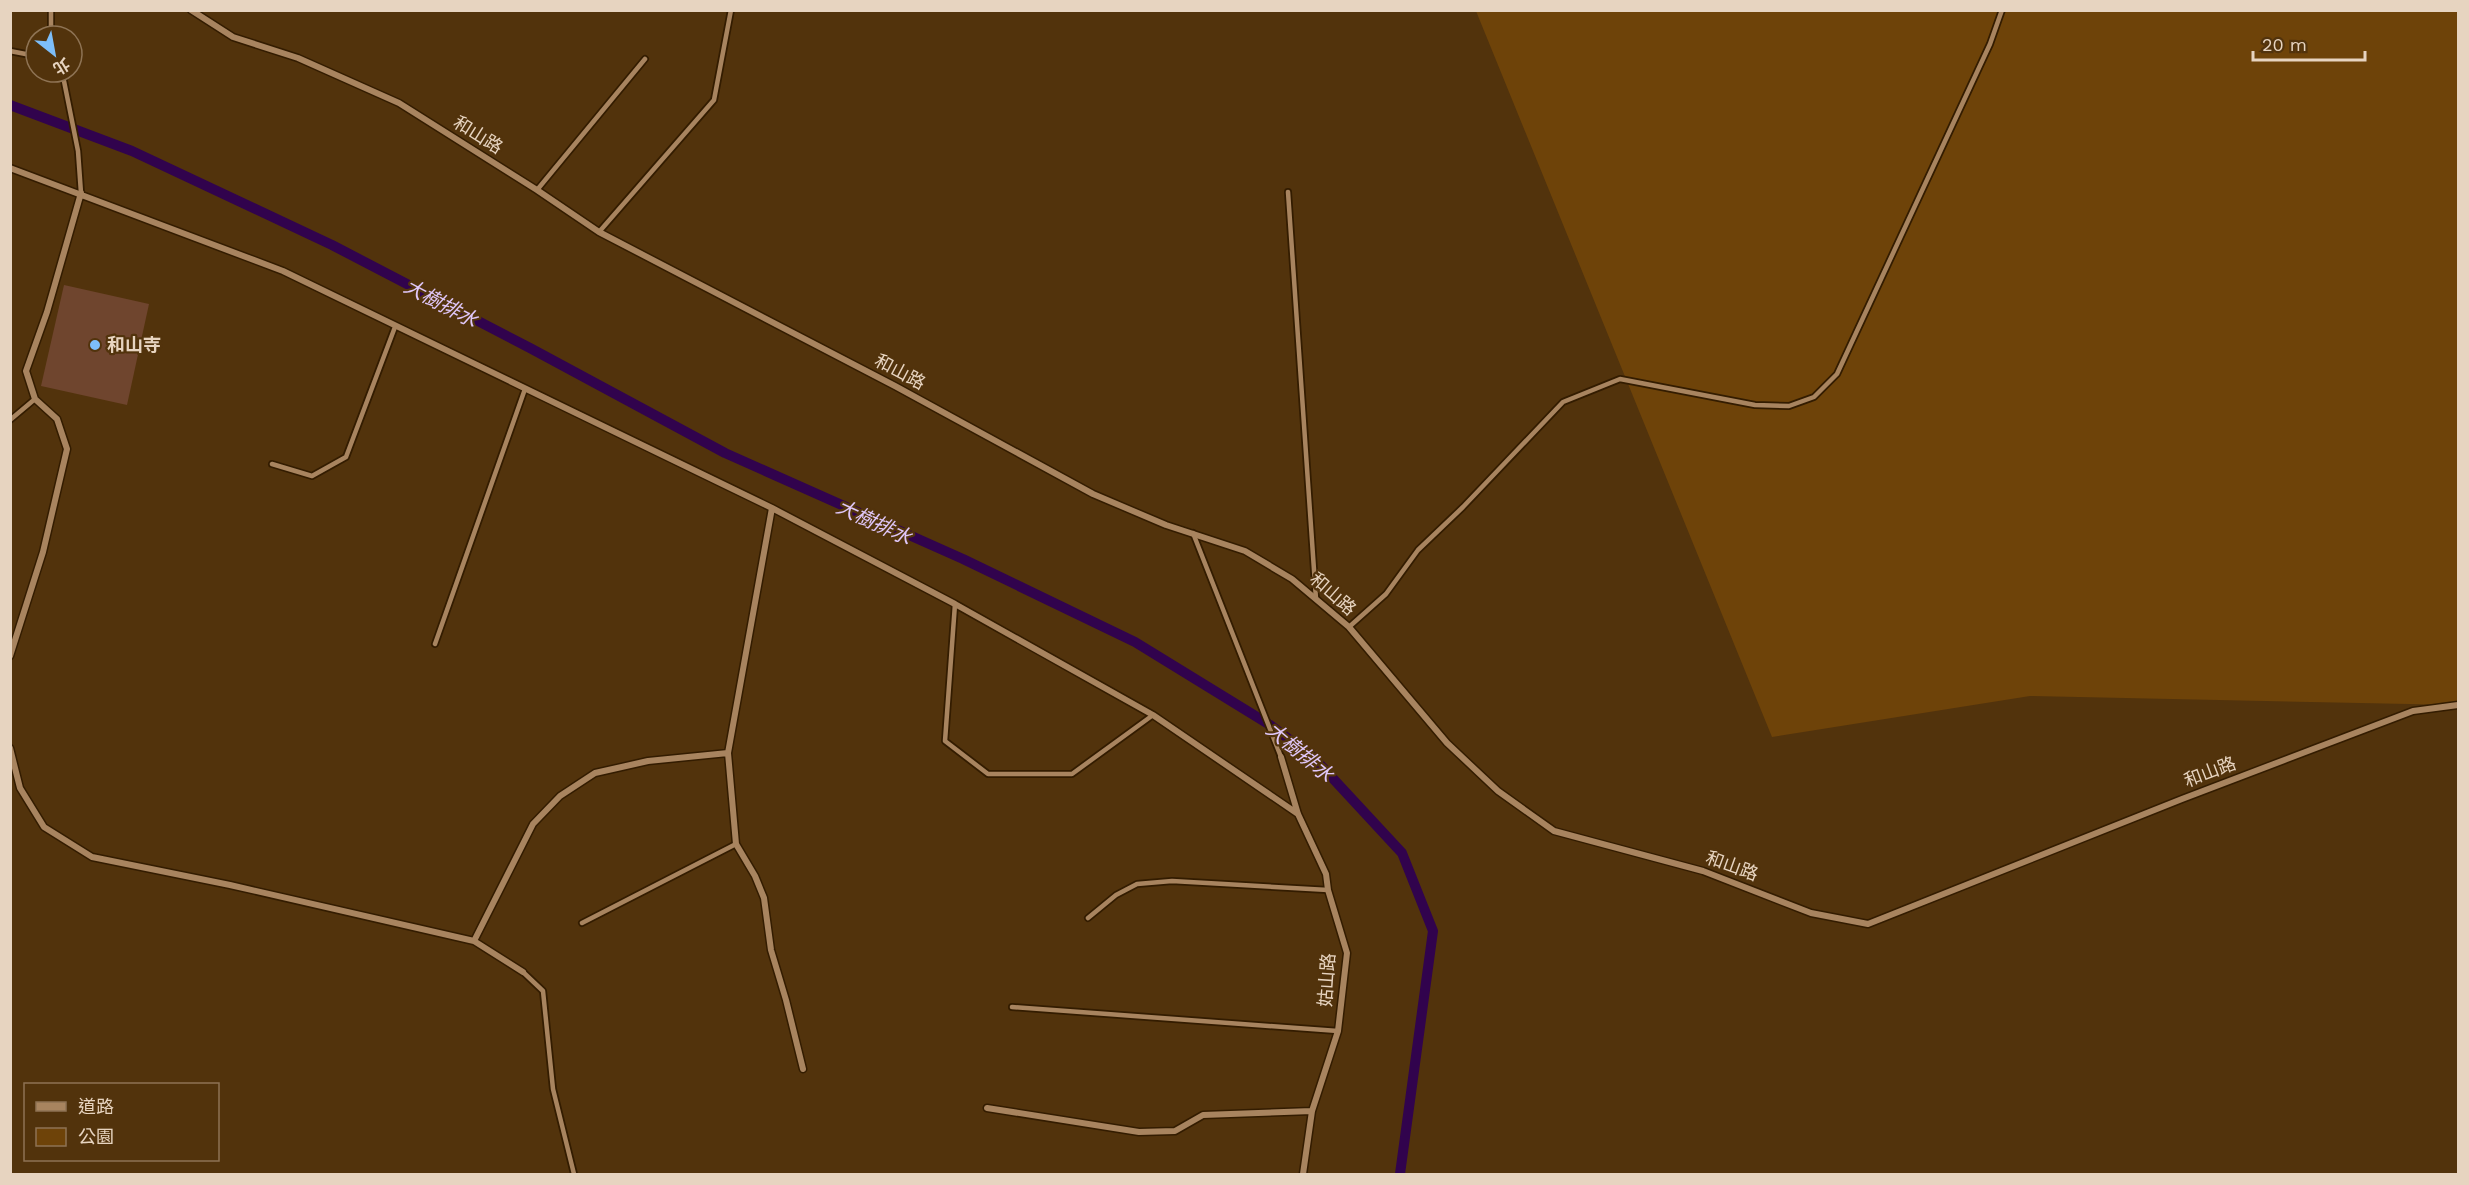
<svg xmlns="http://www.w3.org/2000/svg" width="2469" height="1185" viewBox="0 0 2469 1185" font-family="'Work Sans','Noto Sans TC',sans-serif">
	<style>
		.green { fill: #6e4309 }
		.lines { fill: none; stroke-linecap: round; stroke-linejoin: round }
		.stream { stroke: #31034d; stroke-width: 10 }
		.building { fill: #6f452e }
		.service-casing { stroke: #331c00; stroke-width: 8 }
		.minor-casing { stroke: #331c00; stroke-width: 9 }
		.service { stroke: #a8845f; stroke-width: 4.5 }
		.minor { stroke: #a8845f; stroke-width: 6 }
		.poi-dot { fill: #7dbef9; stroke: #52330c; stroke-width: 2 }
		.labels { text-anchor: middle; stroke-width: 4.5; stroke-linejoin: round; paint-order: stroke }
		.street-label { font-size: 18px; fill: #e7d4c0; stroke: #52330c }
		.poi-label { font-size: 18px; font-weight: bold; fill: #e7d4c0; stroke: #52330c; text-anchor: start }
		.water-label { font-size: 20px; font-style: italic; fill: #e0c7f9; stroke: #52330c }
	</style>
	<rect width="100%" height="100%" fill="#52330c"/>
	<!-- green -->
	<path class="green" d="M 1476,11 L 2458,11 L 2458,705 L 2030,696 L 1772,737 Z"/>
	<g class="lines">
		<!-- stream -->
		<path class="stream" d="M 10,105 L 132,151 L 332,245 L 530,348 L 725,453 L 963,559 L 1135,642 L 1270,725 L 1313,757 L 1402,853 L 1433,931 L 1400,1174"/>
	</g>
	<!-- building -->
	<path class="building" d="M 64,285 L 149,304 L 127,405 L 41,386 Z"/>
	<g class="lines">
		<defs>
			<path id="service" d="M 51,10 L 51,36
				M 10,51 L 36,56
				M 59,72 L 64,81 L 78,151 L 81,193
				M 537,190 L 645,59
				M 1288,192 L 1316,599
				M 599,232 L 714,100 L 731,10
				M 10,420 L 35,399
				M 272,464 L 312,476 L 346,457 L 395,327
				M 1193,533 L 1281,757
				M 955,604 L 945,741 L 988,774 L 1072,774 L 1153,715
				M 1349,627 L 1386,594 L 1418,550 L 1463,507 L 1563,402 L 1620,379 L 1755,405 L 1789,406 L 1814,397 L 1837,374 L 1990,44 L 2002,10
				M 435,644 L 525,389
				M 1088,918 L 1116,895 L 1137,884 L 1172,881 L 1328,890
				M 582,923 L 736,844
				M 523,972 L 543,991 L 553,1089 L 574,1174
				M 1012,1007 L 1338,1031"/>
			<path id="minor" d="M 191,10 L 233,37 L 298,58 L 399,103 L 537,190 L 599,232 L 895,386 L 1093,494 L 1166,525 L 1245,551 L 1292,579 L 1349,627 L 1447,743 L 1498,791 L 1554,831 L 1703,871 L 1811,913 L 1868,924 L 2182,799 L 2413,711 L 2458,705
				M 10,168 L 283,271 L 772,508 L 955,604 L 1153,715 L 1298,814
				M 772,508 L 728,753 L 736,844 L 755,876 L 764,898 L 771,950 L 786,1000 L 803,1069
				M 10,656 L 43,552 L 67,449 L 57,419 L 35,399 L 26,371 L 47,312 L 81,193
				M 10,748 L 20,788 L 44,827 L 92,857 L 230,885 L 474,941 L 523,972
				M 1281,757 L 1298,814 L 1326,874 L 1328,890 L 1347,953 L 1338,1031 L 1312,1111 L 1303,1174
				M 474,941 L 533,824 L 560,796 L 595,773 L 648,761 L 728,753
				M 987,1108 L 1139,1132 L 1175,1131 L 1203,1115 L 1312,1111"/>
		</defs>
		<!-- service casing -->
		<use href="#service" class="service-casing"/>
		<!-- minor casing -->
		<use href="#minor" class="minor-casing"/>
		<!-- service -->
		<use href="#service" class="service"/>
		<!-- minor -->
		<use href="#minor" class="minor"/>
	</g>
	<!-- markers -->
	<circle class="poi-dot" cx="95" cy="345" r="6"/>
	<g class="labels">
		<!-- street labels -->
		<g class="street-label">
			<text transform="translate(478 135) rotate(32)" y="6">和山路</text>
			<text transform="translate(900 372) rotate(28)" y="6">和山路</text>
			<text transform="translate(1333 594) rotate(41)" y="6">和山路</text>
			<text transform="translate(2210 772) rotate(-21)" y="6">和山路</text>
			<text transform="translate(1732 866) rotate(20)" y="6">和山路</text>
			<text transform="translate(1327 980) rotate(-86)" y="6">姑山路</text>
		</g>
		<!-- poi labels -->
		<g class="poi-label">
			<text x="107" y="351">和山寺</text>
		</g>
		<!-- water labels -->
		<g class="water-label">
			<text transform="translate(441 303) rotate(28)" y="7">大樹排水</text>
			<text transform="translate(874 522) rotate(25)" y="7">大樹排水</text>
			<text transform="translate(1300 752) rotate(40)" y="7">大樹排水</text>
		</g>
	</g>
	<!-- border -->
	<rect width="2469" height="1185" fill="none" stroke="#e7d4c0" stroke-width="24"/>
	<!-- legend -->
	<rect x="24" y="1083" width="195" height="78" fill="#52330c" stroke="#8e7354" stroke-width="1.5"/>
	<rect x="36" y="1102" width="30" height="9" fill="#a8845f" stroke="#8e7354" stroke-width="1.5"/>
	<text x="78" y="1113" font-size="18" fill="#e7d4c0">道路</text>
	<rect x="36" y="1128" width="30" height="18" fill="#6e4309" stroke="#8e7354" stroke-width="1.5"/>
	<text x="78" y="1143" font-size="18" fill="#e7d4c0">公園</text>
	<!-- north arrow -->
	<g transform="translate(54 54) rotate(149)"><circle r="28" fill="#52330c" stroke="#8e7354" stroke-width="1.5"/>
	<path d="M0-4.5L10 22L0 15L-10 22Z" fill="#7dbef9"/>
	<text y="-9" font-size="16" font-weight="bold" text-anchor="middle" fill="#e7d4c0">北</text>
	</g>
	<!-- scale -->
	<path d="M2253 51v9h112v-9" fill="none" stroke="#e7d4c0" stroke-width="3"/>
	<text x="2262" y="51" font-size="18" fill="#e7d4c0" stroke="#52330c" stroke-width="4.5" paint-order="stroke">20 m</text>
</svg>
